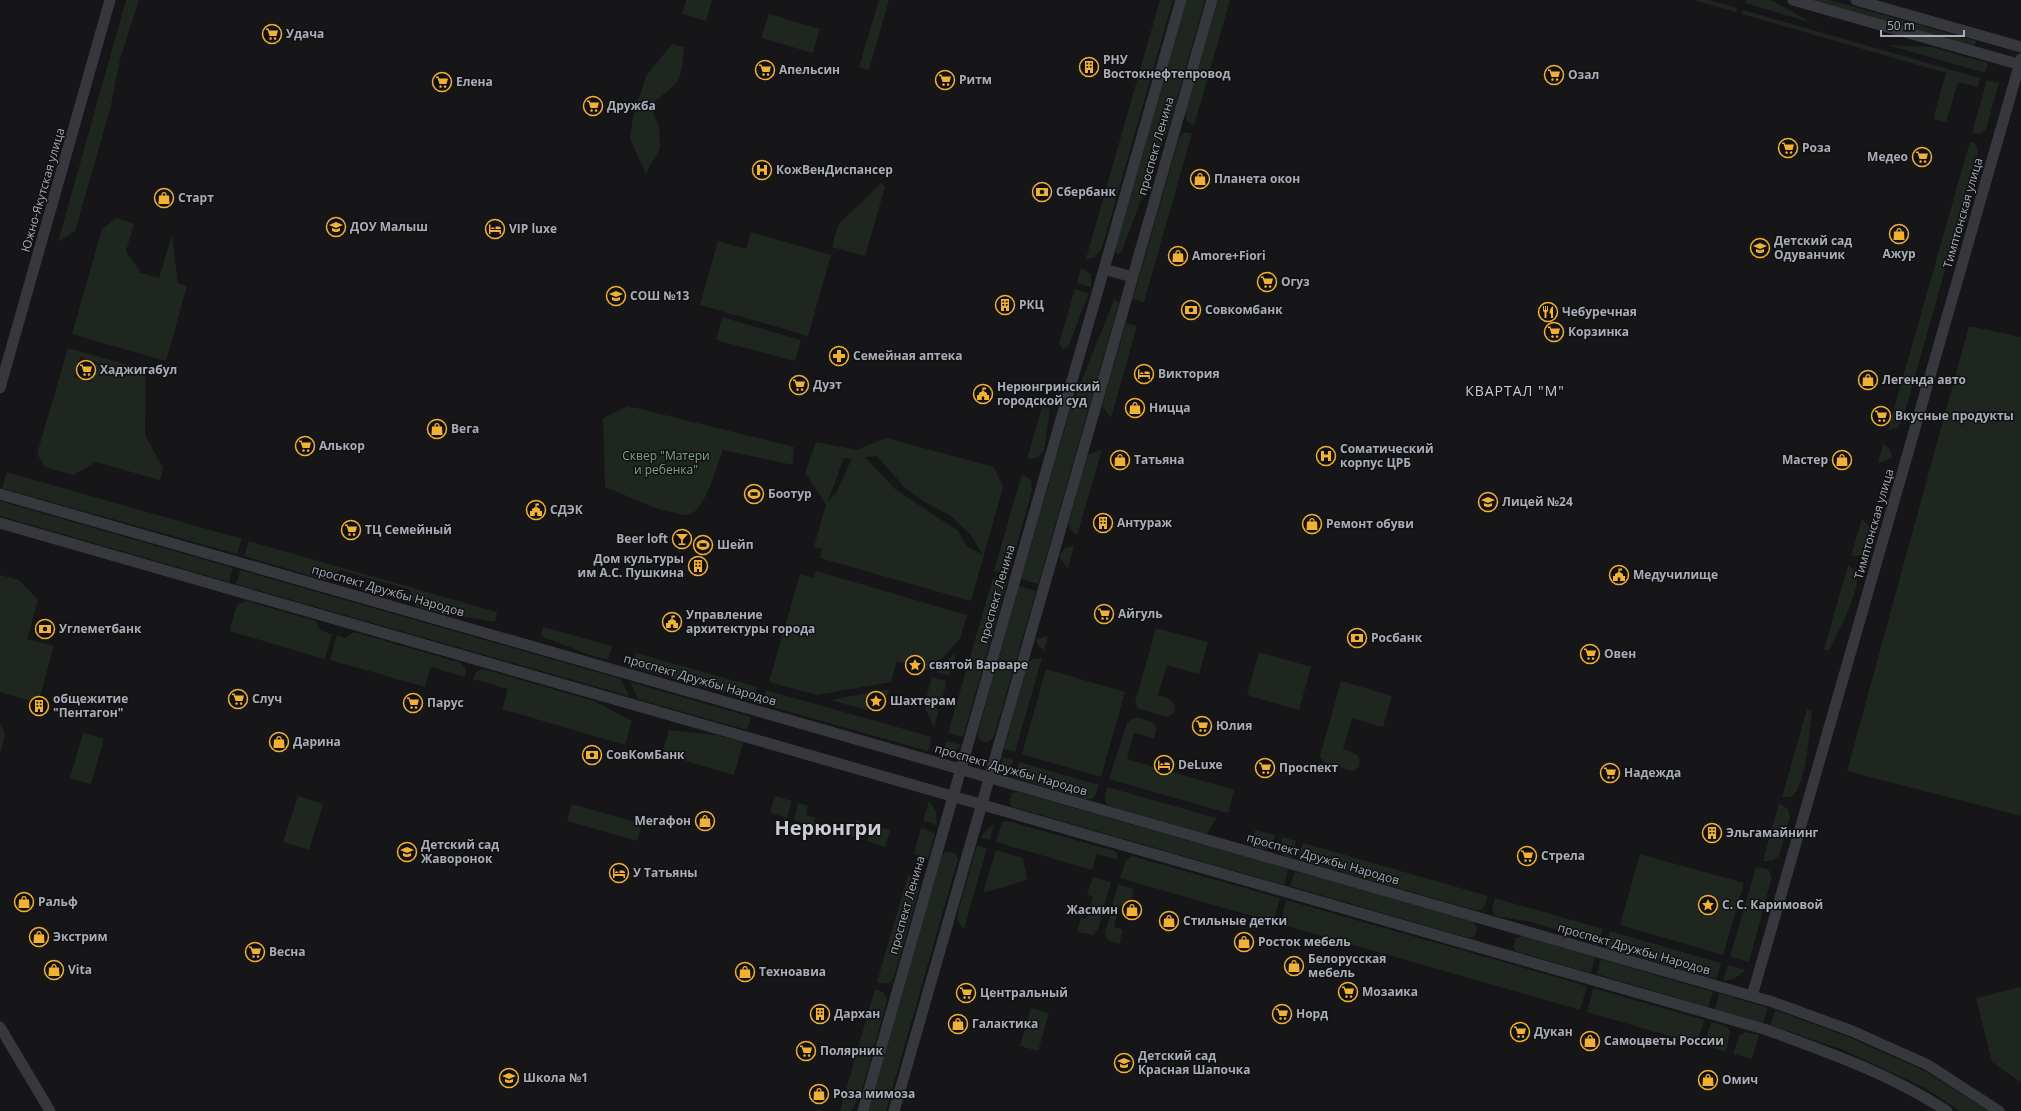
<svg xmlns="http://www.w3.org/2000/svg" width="2021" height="1111" viewBox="0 0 2021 1111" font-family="'Open Sans',sans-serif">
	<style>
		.green { fill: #1e261f; fill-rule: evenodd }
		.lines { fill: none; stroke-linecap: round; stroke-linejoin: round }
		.minor { stroke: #37383d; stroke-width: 11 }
		.labels { text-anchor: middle; stroke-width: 3; stroke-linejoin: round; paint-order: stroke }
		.poi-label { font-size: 12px; font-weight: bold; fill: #a8adb8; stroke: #111113; text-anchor: start }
		.street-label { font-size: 12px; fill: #a8adb8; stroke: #111113 }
		.park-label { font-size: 12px; fill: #7fa381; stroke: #111113 }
		.quarter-label { font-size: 14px; letter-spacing: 1px; fill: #c9ccd4; stroke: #111113 }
		.town-label { font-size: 20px; font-weight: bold; fill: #c9ccd4; stroke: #111113 }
	</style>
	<rect width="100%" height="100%" fill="#161618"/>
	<!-- green -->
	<path class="green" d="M 126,0 L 139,0 L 120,59 L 110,110 L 75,231 L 58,242 Z
		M 686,0 L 712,0 L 706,21 L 682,14 Z
		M 879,0 L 889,0 L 869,70 L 859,67 Z
		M 1160,0 L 1173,0 L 1102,248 L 1095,257 L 1086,259 Z
		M 1187,0 L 1205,0 L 1170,123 L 1121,253 L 1117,254 L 1115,251 Z
		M 1218,0 L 1230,0 L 1194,126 L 1187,121 L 1185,114 Z
		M 1693,0 L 1709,0 L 1737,8 L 1736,12 Z
		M 1746,0 L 1768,0 L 1775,2 L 1812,23 L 1745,3 Z
		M 1812,0 L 1830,0 L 1976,41 L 1974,46 Z
		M 1743,10 L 1980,78 L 1978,87 L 1958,82 L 1946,122 L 1933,119 L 1946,73 L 1742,14 Z
		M 769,14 L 820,29 L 813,53 L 761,38 Z
		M 672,44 L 684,47 C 682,80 681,81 655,101 L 653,114 L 659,126 L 660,148 L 646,174 L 630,139 L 633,117 L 646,76 Z
		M 1888,45 L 1931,47 L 1988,63 L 1985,73 Z
		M 1987,80 L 1999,83 L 1986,129 L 1981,134 L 1972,133 Z
		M 1184,132 L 1192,133 L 1144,302 L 1133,299 L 1179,138 Z
		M 1970,141 L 1976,144 L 1978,153 L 1903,419 L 1897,428 L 1888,430 Z
		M 881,183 L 885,187 L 865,256 L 832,247 L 838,225 Z
		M 117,218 L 134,224 L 126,251 L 141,273 L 159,278 L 172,235 L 178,283 L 187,286 L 166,361 L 72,334 L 102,229 Z
		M 751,232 L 831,255 L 808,336 L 700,305 L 718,241 L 746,249 Z
		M 1081,268 L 1091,274 L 1091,287 L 1077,283 Z
		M 1075,289 L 1089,293 L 1068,347 L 1063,349 L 1059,344 Z
		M 1114,300 L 1119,302 L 1038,584 L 1021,579 L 1072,404 Z
		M 722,317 L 801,340 L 795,361 L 716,340 Z
		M 1126,323 L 1137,326 L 1111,418 L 1102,406 Z
		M 1969,326 L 2021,337 L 2021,816 L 1847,771 Z
		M 68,348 L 146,370 L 145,435 L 163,468 L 160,480 L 96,462 L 73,475 L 45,467 L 37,454 ZM 80,357 L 97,362 L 91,382 L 74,377 Z
		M 628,406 L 794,447 L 793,465 L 723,450 C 716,466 705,516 685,515 L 658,509 L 605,487 L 603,418 Z
		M 1042,407 L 1050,409 L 1044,451 L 1037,458 L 1027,459 Z
		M 886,438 L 994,467 L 1003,487 L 971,601 L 820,558 L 822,549 L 814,547 L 826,504 L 805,473 L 816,442 L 856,450 ZM 877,456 L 905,488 L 926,503 L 951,516 L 970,534 L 983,555 L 967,546 L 958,531 L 895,489 L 865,457 ZM 844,458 L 852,458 L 836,493 L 827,503 Z
		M 1883,444 L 1890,449 L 1892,458 L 1878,463 Z
		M 1102,450 L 1077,535 L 1070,530 L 1069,521 L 1088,454 Z
		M 7,472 L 242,539 L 237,554 L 2,488 Z
		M 1022,474 L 1031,480 L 1032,491 L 1008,575 L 994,571 Z
		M 0,501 L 233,568 L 229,582 L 0,516 Z
		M 1862,519 L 1872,529 C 1869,541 1868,558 1851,556 Z
		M 249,541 L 497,612 L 495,622 L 437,612 L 415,606 L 410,590 L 340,570 L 325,580 L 244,556 Z
		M 1074,545 L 1068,569 L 1059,557 L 1064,549 Z
		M 1848,565 L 1856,571 C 1863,586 1837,635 1829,651 L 1824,649 Z
		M 240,570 L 621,679 L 629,696 L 236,584 Z
		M 816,571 L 967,615 L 960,639 L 931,671 L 897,661 L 891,682 L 817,695 L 769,682 L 800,574 L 814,578 Z
		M 0,575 L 19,580 L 38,600 L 27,639 L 54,646 L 38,703 L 0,692 Z
		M 993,578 L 1007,582 L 963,737 L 948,733 Z
		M 1019,586 L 1036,591 L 994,736 C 990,743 985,744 979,739 L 978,732 Z
		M 246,601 L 316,621 L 321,631 L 332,634 L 325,659 L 229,631 L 237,605 Z
		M 543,627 L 612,646 L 608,660 L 587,654 L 541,636 Z
		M 1156,628 L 1208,642 L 1199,674 L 1167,665 L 1158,695 C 1168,699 1177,700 1174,713 L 1168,717 L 1139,709 L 1135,703 Z
		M 354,632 L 461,663 L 466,669 L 465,677 L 431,667 L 425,687 L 330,660 L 337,635 L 345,638 Z
		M 1048,636 L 1044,650 L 1038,646 L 1036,639 Z
		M 956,652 L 949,676 L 936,672 Z
		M 1259,652 L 1311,667 L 1299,710 L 1247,695 Z
		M 636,653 L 757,687 L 753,701 L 632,667 Z
		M 1042,658 L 1015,752 L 1004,749 L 1028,663 L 1033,659 Z
		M 483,669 L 594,701 L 632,721 L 625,745 L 502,709 L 508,689 L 473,679 L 476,672 Z
		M 1046,669 L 1125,692 L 1101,777 L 1022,754 Z
		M 932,677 L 947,681 L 941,703 L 926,699 Z
		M 1341,681 L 1392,696 L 1383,727 L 1352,718 L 1343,749 C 1353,752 1362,754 1359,767 L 1353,771 L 1324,763 L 1320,756 Z
		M 630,682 L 751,717 L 747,730 L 638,699 Z
		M 890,689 L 888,694 L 866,710 L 831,700 Z
		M 766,690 L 932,737 L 928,751 L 762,704 Z
		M 924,705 L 939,709 L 934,728 Z
		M 1807,709 L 1812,711 C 1810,728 1806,788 1791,797 L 1782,797 Z
		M 1138,717 L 1154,723 L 1156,729 L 1154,738 L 1134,733 L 1127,759 L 1234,790 L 1228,813 L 1109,779 L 1127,723 L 1132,719 Z
		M 0,724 L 5,734 L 0,754 Z
		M 669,730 L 717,735 L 743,742 L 734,775 L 662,754 Z
		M 83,733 L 104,739 L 91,784 L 70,778 Z
		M 946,741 L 961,745 L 954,753 L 942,755 Z
		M 1002,757 L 1013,760 L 1008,776 L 1002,767 Z
		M 1019,762 L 1099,785 L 1095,796 L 1091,799 L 1086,799 L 1015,778 Z
		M 1107,787 L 1216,818 L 1207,834 L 1110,806 C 1102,802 1105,795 1107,787 Z
		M 1018,792 L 1288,869 L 1284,885 L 1013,807 L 1009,803 L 1012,793 Z
		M 298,796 L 323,804 L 309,850 L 283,842 Z
		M 775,796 L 792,801 L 787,818 L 770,813 Z
		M 929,801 L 936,811 L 937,825 L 923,821 Z
		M 798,803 L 808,806 L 806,815 L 815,818 L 813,826 L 794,820 Z
		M 1779,803 L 1788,809 L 1790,817 L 1779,856 L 1772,861 L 1763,861 Z
		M 572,804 L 642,824 L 637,841 L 567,821 Z
		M 856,820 L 865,823 L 860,839 L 842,834 L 844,827 L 853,829 Z
		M 1007,821 L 1112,850 L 1116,852 L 1118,860 L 1097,854 L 1092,870 L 996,842 L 1002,822 Z
		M 994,824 L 990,840 L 980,838 L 988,828 Z
		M 872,825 L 890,830 L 885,847 L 867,841 Z
		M 921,828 L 935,833 L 928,858 L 914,854 Z
		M 1255,830 L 1275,835 L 1270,848 L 1265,849 L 1252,847 Z
		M 1282,837 L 1296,841 L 1291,858 L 1283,855 L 1280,851 Z
		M 1303,843 L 1488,896 L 1484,907 L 1480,910 L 1475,910 L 1298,859 Z
		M 977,846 L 987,848 L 964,929 L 958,922 L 957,915 Z
		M 996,850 L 1023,858 L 1027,880 L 983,893 Z
		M 946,852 C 953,851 956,853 958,859 L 886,1111 L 869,1111 L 942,855 Z
		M 1640,854 L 1744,883 L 1723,955 L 1620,925 Z
		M 1132,856 L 1280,898 L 1273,922 L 1120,878 L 1126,860 Z
		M 1756,867 L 1768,869 L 1772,877 L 1749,962 L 1730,957 Z
		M 1295,871 L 1473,922 L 1477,927 L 1475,936 L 1469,938 L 1290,886 Z
		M 908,875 L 918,880 L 919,889 L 894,977 L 891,982 L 885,984 L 877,982 Z
		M 1093,877 L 1111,882 L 1098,929 L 1093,935 L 1077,932 L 1081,918 L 1087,919 L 1093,897 L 1087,895 Z
		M 1118,884 L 1134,889 L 1129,908 L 1120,905 L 1114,927 L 1123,930 L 1119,944 L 1108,940 L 1105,934 Z
		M 1495,898 L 1603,929 L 1598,946 L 1572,934 L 1531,922 L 1496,916 L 1492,909 Z
		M 1286,900 L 1587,986 L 1580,1010 L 1280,924 Z
		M 1610,931 L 1721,963 L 1716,979 L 1605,947 Z
		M 1522,936 L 1595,957 L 1591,973 L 1515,951 L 1513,947 L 1516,938 Z
		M 1601,959 L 1713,992 L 1708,1007 L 1597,974 Z
		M 1728,965 L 1746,970 L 1734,979 L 1723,981 Z
		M 2021,987 L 2021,1083 L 1992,1062 L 1976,998 Z
		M 1593,988 L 1704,1020 L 1697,1044 L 1587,1012 Z
		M 875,989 L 883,992 L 887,1000 L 861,1094 L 851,1111 L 840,1111 Z
		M 1719,993 L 1768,1008 L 1763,1023 L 1715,1009 Z
		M 1031,1008 L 1049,1013 L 1038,1051 L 1020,1046 Z
		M 1775,1010 L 1846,1036 L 1925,1071 L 1988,1111 L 1960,1111 L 1925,1088 L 1841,1049 L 1770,1025 Z
		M 1711,1022 L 1727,1027 L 1730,1031 L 1726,1052 L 1704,1045 Z
		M 1745,1032 L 1759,1035 L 1752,1059 L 1733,1054 L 1739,1036 Z"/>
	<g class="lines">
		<!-- minor -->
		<path class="minor" d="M 1793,0 L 2021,65
			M 1856,0 L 2021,47
			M 1104,269 L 1132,277
			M 0,388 L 110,0
			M 0,494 L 1773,1002 L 1852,1031 L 1928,1065 L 1999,1111
			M 0,523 L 1764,1029 C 1828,1052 1890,1074 1947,1111
			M 1752,996 L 2021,59
			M 0,1027 L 50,1111
			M 863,1111 L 1181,0
			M 894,1111 L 1212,0"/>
	</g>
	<!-- icons -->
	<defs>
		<symbol id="supermarket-ring" viewBox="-11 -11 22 22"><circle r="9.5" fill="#111113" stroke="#f2b134" stroke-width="1.5"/><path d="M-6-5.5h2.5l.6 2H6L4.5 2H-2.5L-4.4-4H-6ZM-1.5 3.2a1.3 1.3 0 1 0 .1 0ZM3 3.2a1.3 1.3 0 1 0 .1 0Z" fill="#f2b134"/></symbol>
		<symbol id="building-ring" viewBox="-11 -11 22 22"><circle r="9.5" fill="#111113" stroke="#f2b134" stroke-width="1.5"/><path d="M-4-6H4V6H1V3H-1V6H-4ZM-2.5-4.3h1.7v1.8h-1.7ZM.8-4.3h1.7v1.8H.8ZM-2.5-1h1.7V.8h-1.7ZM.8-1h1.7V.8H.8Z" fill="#f2b134"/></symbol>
		<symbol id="hospital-ring" viewBox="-11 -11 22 22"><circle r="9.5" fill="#111113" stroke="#f2b134" stroke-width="1.5"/><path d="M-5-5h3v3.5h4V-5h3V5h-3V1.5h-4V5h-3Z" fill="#f2b134"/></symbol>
		<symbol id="shop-ring" viewBox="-11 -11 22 22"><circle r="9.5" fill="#111113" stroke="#f2b134" stroke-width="1.5"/><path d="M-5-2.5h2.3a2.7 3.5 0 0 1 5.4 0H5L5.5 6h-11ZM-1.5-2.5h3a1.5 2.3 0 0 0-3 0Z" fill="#f2b134"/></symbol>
		<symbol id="bank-ring" viewBox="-11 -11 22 22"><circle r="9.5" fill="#111113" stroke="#f2b134" stroke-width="1.5"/><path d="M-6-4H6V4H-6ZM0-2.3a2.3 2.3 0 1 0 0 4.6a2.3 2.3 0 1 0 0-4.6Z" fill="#f2b134"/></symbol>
		<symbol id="school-ring" viewBox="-11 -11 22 22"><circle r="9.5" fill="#111113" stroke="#f2b134" stroke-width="1.5"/><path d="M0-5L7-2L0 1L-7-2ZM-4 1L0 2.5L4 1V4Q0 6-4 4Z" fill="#f2b134"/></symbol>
		<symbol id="hotel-ring" viewBox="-11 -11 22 22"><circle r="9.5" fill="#111113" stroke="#f2b134" stroke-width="1.5"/><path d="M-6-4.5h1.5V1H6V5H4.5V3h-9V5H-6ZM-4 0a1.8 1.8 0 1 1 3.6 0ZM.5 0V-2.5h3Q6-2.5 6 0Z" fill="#f2b134"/></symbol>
		<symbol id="restaurant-ring" viewBox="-11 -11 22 22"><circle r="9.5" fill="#111113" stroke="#f2b134" stroke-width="1.5"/><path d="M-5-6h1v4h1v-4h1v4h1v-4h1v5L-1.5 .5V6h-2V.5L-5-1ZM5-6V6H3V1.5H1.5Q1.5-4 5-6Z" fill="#f2b134"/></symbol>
		<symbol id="pharmacy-ring" viewBox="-11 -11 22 22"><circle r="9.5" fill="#111113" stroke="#f2b134" stroke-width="1.5"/><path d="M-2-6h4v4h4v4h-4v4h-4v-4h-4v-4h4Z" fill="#f2b134"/></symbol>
		<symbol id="civic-ring" viewBox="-11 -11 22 22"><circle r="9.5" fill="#111113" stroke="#f2b134" stroke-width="1.5"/><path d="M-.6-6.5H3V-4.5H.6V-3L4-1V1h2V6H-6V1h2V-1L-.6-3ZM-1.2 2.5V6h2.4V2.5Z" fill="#f2b134"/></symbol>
		<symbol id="stadium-ring" viewBox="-11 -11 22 22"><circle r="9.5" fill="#111113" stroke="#f2b134" stroke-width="1.5"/><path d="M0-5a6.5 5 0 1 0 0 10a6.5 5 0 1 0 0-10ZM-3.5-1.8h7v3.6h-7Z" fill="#f2b134"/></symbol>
		<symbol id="bar-ring" viewBox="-11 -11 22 22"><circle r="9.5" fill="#111113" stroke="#f2b134" stroke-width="1.5"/><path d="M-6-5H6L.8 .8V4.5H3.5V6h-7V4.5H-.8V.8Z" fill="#f2b134"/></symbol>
		<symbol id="sight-ring" viewBox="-11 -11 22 22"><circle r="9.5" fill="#111113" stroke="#f2b134" stroke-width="1.5"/><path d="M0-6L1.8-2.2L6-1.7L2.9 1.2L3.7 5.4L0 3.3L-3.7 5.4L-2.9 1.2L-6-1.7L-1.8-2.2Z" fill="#f2b134"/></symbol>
	</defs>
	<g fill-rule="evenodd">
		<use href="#supermarket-ring" x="261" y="23" width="22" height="22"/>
		<use href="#building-ring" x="1078" y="56" width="22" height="22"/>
		<use href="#supermarket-ring" x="754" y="59" width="22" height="22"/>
		<use href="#supermarket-ring" x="1543" y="64" width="22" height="22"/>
		<use href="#supermarket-ring" x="934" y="69" width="22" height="22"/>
		<use href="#supermarket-ring" x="431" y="71" width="22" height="22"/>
		<use href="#supermarket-ring" x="582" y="95" width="22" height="22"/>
		<use href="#supermarket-ring" x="1777" y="137" width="22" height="22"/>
		<use href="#supermarket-ring" x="1911" y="146" width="22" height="22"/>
		<use href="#hospital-ring" x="751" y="159" width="22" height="22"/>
		<use href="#shop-ring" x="1189" y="168" width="22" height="22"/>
		<use href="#bank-ring" x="1031" y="181" width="22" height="22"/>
		<use href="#shop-ring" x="153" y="187" width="22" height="22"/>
		<use href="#school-ring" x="325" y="216" width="22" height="22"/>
		<use href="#hotel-ring" x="484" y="218" width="22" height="22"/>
		<use href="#shop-ring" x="1888" y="223" width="22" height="22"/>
		<use href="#school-ring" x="1749" y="237" width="22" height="22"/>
		<use href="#shop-ring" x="1167" y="245" width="22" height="22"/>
		<use href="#supermarket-ring" x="1256" y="271" width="22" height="22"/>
		<use href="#school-ring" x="605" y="285" width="22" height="22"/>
		<use href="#building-ring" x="994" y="294" width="22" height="22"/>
		<use href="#bank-ring" x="1180" y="299" width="22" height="22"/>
		<use href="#restaurant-ring" x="1537" y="301" width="22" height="22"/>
		<use href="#supermarket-ring" x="1543" y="321" width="22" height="22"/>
		<use href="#pharmacy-ring" x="828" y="345" width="22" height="22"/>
		<use href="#supermarket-ring" x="75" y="359" width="22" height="22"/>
		<use href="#hotel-ring" x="1133" y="363" width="22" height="22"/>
		<use href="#shop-ring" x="1857" y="369" width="22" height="22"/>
		<use href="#supermarket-ring" x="788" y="374" width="22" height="22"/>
		<use href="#civic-ring" x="972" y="383" width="22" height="22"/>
		<use href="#shop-ring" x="1124" y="397" width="22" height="22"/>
		<use href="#supermarket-ring" x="1870" y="405" width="22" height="22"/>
		<use href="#shop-ring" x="426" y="418" width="22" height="22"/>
		<use href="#supermarket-ring" x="294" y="435" width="22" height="22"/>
		<use href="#hospital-ring" x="1315" y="445" width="22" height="22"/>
		<use href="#shop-ring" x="1109" y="449" width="22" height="22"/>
		<use href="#shop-ring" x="1831" y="449" width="22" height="22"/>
		<use href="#stadium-ring" x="743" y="483" width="22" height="22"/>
		<use href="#school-ring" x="1477" y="491" width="22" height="22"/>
		<use href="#civic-ring" x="525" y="499" width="22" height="22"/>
		<use href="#building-ring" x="1092" y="512" width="22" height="22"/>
		<use href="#shop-ring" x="1301" y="513" width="22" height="22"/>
		<use href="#supermarket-ring" x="340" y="519" width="22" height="22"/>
		<use href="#bar-ring" x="671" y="528" width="22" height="22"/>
		<use href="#stadium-ring" x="692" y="534" width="22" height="22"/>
		<use href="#building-ring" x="687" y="555" width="22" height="22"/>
		<use href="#civic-ring" x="1608" y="564" width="22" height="22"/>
		<use href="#supermarket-ring" x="1093" y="603" width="22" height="22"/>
		<use href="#civic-ring" x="661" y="611" width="22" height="22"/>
		<use href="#bank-ring" x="34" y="618" width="22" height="22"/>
		<use href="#bank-ring" x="1346" y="627" width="22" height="22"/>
		<use href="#supermarket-ring" x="1579" y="643" width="22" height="22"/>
		<use href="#sight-ring" x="904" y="654" width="22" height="22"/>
		<use href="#supermarket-ring" x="227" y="688" width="22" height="22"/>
		<use href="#sight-ring" x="865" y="690" width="22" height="22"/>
		<use href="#supermarket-ring" x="402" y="692" width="22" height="22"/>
		<use href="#building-ring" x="28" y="695" width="22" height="22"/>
		<use href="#supermarket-ring" x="1191" y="715" width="22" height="22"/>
		<use href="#shop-ring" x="268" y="731" width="22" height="22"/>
		<use href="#bank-ring" x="581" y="744" width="22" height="22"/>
		<use href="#hotel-ring" x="1153" y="754" width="22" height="22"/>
		<use href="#supermarket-ring" x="1254" y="757" width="22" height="22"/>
		<use href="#supermarket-ring" x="1599" y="762" width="22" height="22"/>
		<use href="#shop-ring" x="694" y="810" width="22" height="22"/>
		<use href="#building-ring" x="1701" y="822" width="22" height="22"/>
		<use href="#school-ring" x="396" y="841" width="22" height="22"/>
		<use href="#supermarket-ring" x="1516" y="845" width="22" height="22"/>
		<use href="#hotel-ring" x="608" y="862" width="22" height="22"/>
		<use href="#shop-ring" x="13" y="891" width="22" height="22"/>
		<use href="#sight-ring" x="1697" y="894" width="22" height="22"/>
		<use href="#shop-ring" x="1121" y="899" width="22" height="22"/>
		<use href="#shop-ring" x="1158" y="910" width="22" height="22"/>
		<use href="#shop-ring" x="28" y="926" width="22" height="22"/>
		<use href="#shop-ring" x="1233" y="931" width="22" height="22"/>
		<use href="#supermarket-ring" x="244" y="941" width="22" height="22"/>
		<use href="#shop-ring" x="1283" y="955" width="22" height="22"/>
		<use href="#shop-ring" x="43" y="959" width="22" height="22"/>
		<use href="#shop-ring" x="734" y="961" width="22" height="22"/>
		<use href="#supermarket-ring" x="1337" y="981" width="22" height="22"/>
		<use href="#supermarket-ring" x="955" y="982" width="22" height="22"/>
		<use href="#building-ring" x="809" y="1003" width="22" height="22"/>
		<use href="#supermarket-ring" x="1271" y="1003" width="22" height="22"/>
		<use href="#shop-ring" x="947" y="1013" width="22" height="22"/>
		<use href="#supermarket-ring" x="1509" y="1021" width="22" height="22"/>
		<use href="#shop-ring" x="1579" y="1030" width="22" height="22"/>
		<use href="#supermarket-ring" x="795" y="1040" width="22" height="22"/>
		<use href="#school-ring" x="1113" y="1052" width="22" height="22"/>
		<use href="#school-ring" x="498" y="1067" width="22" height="22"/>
		<use href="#shop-ring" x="1697" y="1069" width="22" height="22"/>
		<use href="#shop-ring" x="808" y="1083" width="22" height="22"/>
	</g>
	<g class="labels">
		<!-- poi labels -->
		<g class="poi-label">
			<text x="286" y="38">Удача</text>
			<text x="1103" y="64">РНУ<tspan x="1103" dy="14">Востокнефтепровод</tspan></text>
			<text x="779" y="74">Апельсин</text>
			<text x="1568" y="79">Озал</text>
			<text x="959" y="84">Ритм</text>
			<text x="456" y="86">Елена</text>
			<text x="607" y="110">Дружба</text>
			<text x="1802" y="152">Роза</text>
			<text x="1908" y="161" text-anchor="end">Медео</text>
			<text x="776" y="174">КожВенДиспансер</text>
			<text x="1214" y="183">Планета окон</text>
			<text x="1056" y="196">Сбербанк</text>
			<text x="178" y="202">Старт</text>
			<text x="350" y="231">ДОУ Малыш</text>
			<text x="509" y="233">VIP luxe</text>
			<text x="1774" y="245">Детский сад<tspan x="1774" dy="14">Одуванчик</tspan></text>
			<text x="1899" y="258" text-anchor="middle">Ажур</text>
			<text x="1192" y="260">Amore+Fiori</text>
			<text x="1281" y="286">Огуз</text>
			<text x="630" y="300">СОШ №13</text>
			<text x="1019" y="309">РКЦ</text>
			<text x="1205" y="314">Совкомбанк</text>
			<text x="1562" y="316">Чебуречная</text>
			<text x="1568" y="336">Корзинка</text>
			<text x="853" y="360">Семейная аптека</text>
			<text x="100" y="374">Хаджигабул</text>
			<text x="1158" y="378">Виктория</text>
			<text x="1882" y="384">Легенда авто</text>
			<text x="813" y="389">Дуэт</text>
			<text x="997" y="391">Нерюнгринский<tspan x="997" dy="14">городской суд</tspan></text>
			<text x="1149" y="412">Ницца</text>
			<text x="1895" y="420">Вкусные продукты</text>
			<text x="451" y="433">Вега</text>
			<text x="319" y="450">Алькор</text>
			<text x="1340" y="453">Соматический<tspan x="1340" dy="14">корпус ЦРБ</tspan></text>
			<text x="1134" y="464">Татьяна</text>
			<text x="1828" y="464" text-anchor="end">Мастер</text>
			<text x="768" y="498">Боотур</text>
			<text x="1502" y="506">Лицей №24</text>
			<text x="550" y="514">СДЭК</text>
			<text x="1117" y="527">Антураж</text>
			<text x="1326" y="528">Ремонт обуви</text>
			<text x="365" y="534">ТЦ Семейный</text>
			<text x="668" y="543" text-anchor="end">Beer loft</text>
			<text x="717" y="549">Шейп</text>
			<text x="684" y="563" text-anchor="end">Дом культуры<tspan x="684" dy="14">им А.С. Пушкина</tspan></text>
			<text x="1633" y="579">Медучилище</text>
			<text x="1118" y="618">Айгуль</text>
			<text x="686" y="619">Управление<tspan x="686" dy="14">архитектуры города</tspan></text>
			<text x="59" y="633">Углеметбанк</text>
			<text x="1371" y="642">Росбанк</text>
			<text x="1604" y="658">Овен</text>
			<text x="929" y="669">святой Варваре</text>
			<text x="53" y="703">общежитие<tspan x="53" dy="14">"Пентагон"</tspan></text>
			<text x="252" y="703">Случ</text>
			<text x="890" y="705">Шахтерам</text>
			<text x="427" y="707">Парус</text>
			<text x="1216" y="730">Юлия</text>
			<text x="293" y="746">Дарина</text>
			<text x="606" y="759">СовКомБанк</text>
			<text x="1178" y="769">DeLuxe</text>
			<text x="1279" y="772">Проспект</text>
			<text x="1624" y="777">Надежда</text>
			<text x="691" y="825" text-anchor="end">Мегафон</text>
			<text x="1726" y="837">Эльгамайнинг</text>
			<text x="421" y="849">Детский сад<tspan x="421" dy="14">Жаворонок</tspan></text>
			<text x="1541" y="860">Стрела</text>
			<text x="633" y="877">У Татьяны</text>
			<text x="38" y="906">Ральф</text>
			<text x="1722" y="909">С. С. Каримовой</text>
			<text x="1118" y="914" text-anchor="end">Жасмин</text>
			<text x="1183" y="925">Стильные детки</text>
			<text x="53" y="941">Экстрим</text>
			<text x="1258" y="946">Росток мебель</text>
			<text x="269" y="956">Весна</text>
			<text x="1308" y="963">Белорусская<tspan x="1308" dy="14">мебель</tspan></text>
			<text x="68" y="974">Vita</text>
			<text x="759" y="976">Техноавиа</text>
			<text x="1362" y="996">Мозаика</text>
			<text x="980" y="997">Центральный</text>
			<text x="834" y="1018">Дархан</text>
			<text x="1296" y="1018">Норд</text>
			<text x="972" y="1028">Галактика</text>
			<text x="1534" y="1036">Дукан</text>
			<text x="1604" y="1045">Самоцветы России</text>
			<text x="820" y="1055">Полярник</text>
			<text x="1138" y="1060">Детский сад<tspan x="1138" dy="14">Красная Шапочка</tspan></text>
			<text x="523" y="1082">Школа №1</text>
			<text x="1722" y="1084">Омич</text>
			<text x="833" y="1098">Роза мимоза</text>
		</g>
		<!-- street labels -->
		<g class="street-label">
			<text transform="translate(1156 146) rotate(-74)" y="4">проспект Ленина</text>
			<text transform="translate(43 190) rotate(-74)" y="4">Южно-Якутская улица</text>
			<text transform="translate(1963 213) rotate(-74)" y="4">Тимптонская улица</text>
			<text transform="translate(1874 524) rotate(-74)" y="4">Тимптонская улица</text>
			<text transform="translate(388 591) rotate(16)" y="4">проспект Дружбы Народов</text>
			<text transform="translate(997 594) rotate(-74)" y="4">проспект Ленина</text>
			<text transform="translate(700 680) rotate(16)" y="4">проспект Дружбы Народов</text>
			<text transform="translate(1011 770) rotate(16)" y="4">проспект Дружбы Народов</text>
			<text transform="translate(1323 859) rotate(16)" y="4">проспект Дружбы Народов</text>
			<text transform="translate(907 905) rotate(-74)" y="4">проспект Ленина</text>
			<text transform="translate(1634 949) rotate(16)" y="4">проспект Дружбы Народов</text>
		</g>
		<!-- park labels -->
		<g class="park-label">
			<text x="666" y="460">Сквер "Матери<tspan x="666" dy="14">и ребенка"</tspan></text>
		</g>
		<!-- quarter labels -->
		<g class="quarter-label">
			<text x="1515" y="396">КВАРТАЛ "М"</text>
		</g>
		<!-- town labels -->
		<g class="town-label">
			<text x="828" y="835">Нерюнгри</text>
		</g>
	</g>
	<!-- scale -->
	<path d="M1881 30v6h83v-6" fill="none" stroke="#a8adb8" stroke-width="2"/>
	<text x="1887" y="30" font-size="12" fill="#a8adb8" stroke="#111113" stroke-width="3" paint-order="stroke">50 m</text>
</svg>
